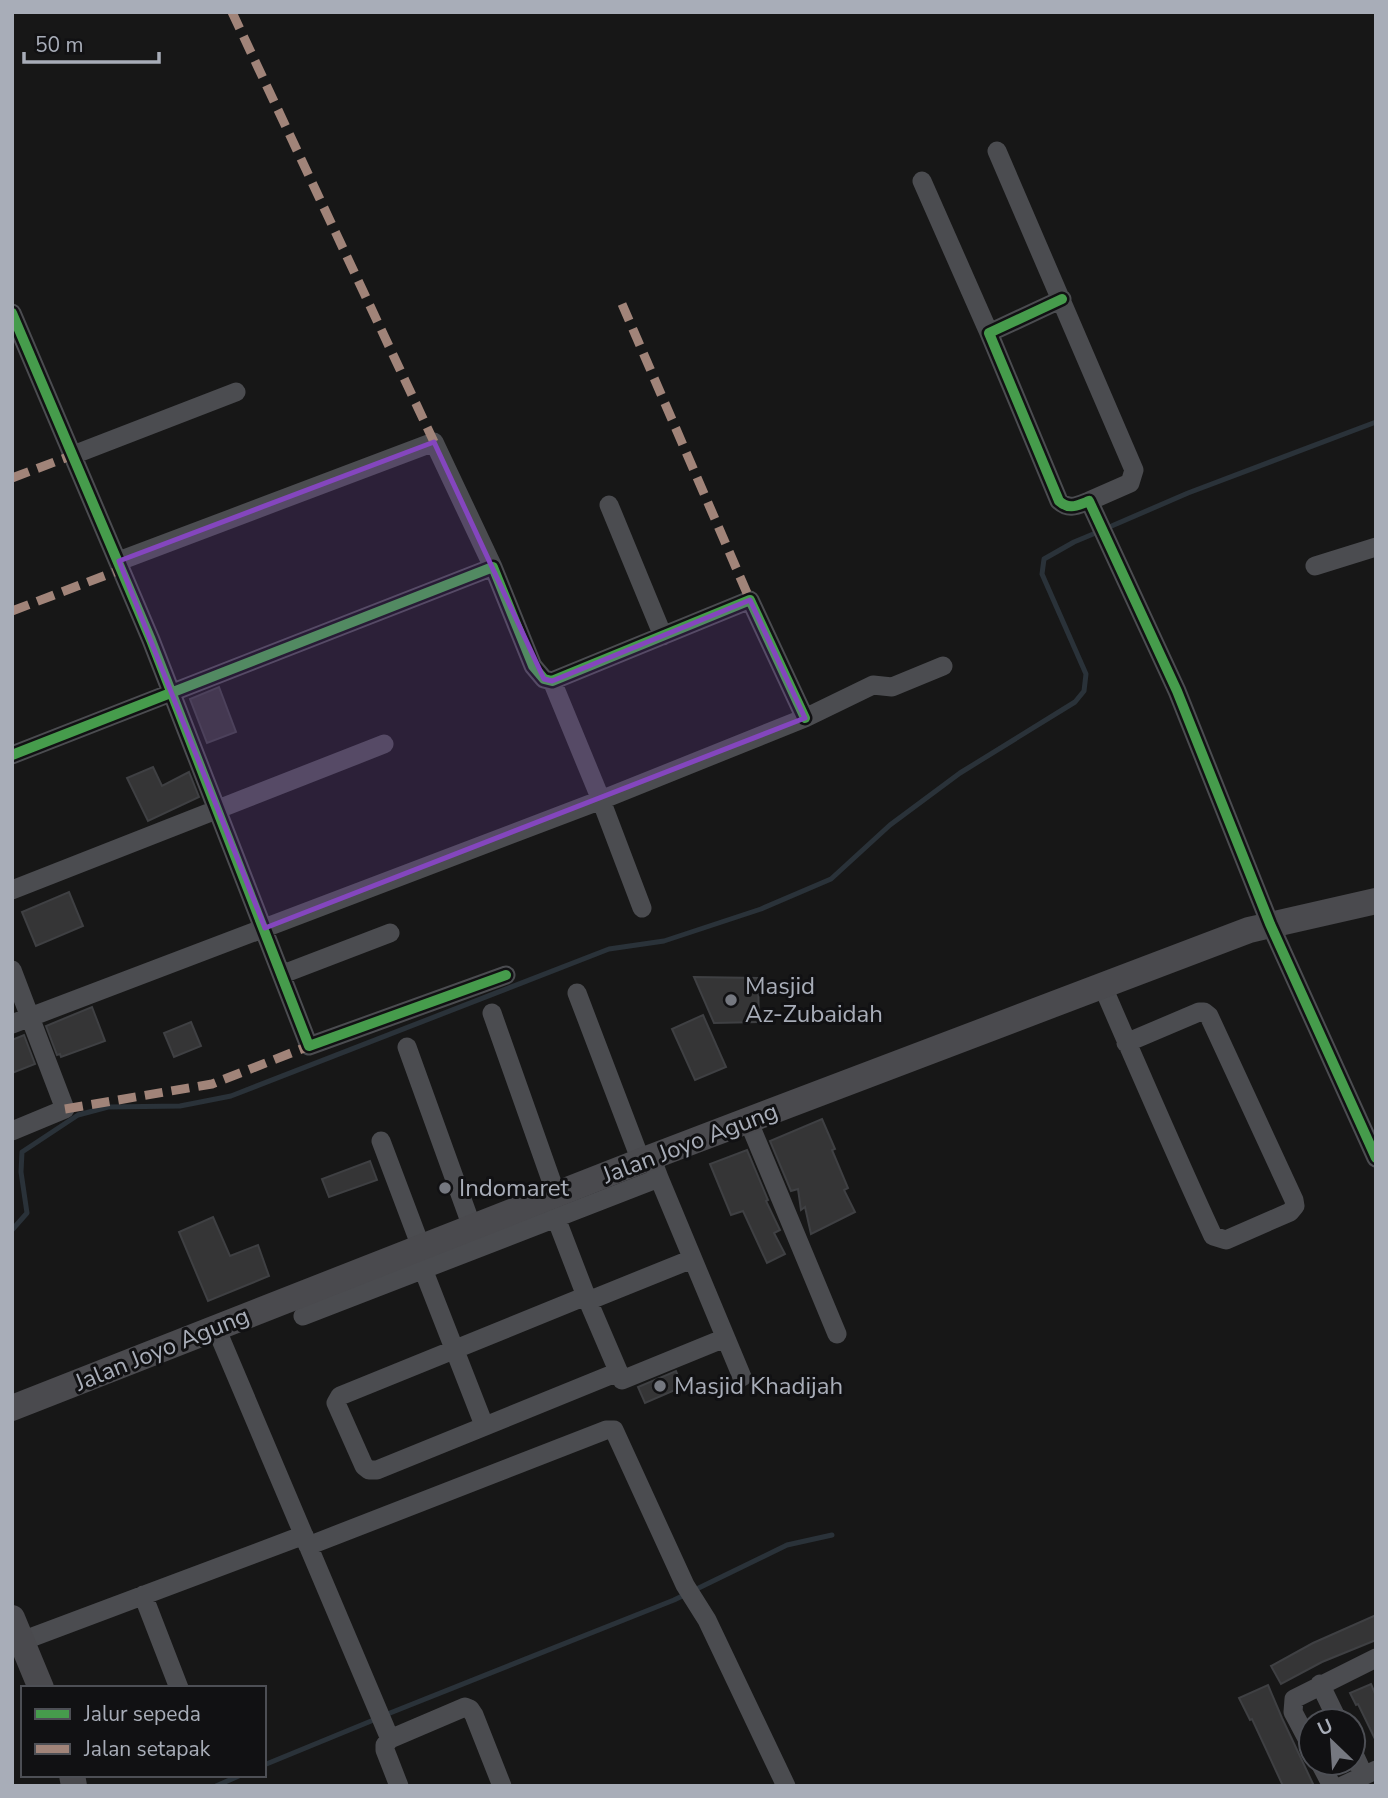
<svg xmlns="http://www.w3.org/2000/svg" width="1388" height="1798" viewBox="0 0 1388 1798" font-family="'Nunito Sans',sans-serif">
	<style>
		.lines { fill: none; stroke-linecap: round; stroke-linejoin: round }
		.stream { stroke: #2a3239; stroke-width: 5 }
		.building { fill: #353536; stroke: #3f4043; stroke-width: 2 }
		.street { stroke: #4b4c50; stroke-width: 19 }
		.secondary { stroke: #4a4a4e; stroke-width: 26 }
		.quiet { stroke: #a18479; stroke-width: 9; stroke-dasharray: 18 9; stroke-linecap: butt }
		.cycleway-casing { stroke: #111113; stroke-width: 15 }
		.cycleway { stroke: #469c4c; stroke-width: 10 }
		.marked { fill: #8446be; fill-opacity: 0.2; stroke: #8446be; stroke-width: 5; stroke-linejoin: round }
		.poi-dot { fill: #757880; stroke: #111113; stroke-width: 2.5 }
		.labels { text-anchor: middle; stroke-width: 6; stroke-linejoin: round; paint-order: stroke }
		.poi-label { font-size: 24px; fill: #a8adb8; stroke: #111113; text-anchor: start }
		.street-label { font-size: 24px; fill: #a8adb8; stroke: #111113 }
	</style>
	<rect width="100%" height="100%" fill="#171717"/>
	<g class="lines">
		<!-- stream -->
		<path class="stream" d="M 1107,528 L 1188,493 L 1376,422
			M 12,1230 L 27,1213 L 21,1172 L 22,1152 L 78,1115 L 108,1107 L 180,1106 L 231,1096 L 609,949 L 664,941 L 761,909 L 831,879 L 890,825 L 960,773 L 1075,702 L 1084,691 L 1086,674 L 1042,574 L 1044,559 L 1074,542 L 1098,532
			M 385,1715 L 674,1600 L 787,1545 L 832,1535
			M 264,1765 L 376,1719
			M 216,1786 L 241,1775"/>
	</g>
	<!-- building -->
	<path class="building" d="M 219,687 L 236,732 L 207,743 L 190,699 Z
		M 153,767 L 162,786 L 189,772 L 199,797 L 148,821 L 127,778 Z
		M 69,892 L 83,926 L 36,946 L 22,912 Z
		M 694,977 L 758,978 L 759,1022 L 714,1023 Z
		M 92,1007 L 105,1041 L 61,1057 L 60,1054 L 57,1055 L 46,1026 Z
		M 703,1015 L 726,1067 L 695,1080 L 672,1029 Z
		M 191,1022 L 201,1046 L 174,1057 L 164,1033 Z
		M 24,1035 L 35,1064 L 12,1073 L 12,1040 Z
		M 822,1119 L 835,1149 L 832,1150 L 848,1188 L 844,1190 L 855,1212 L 811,1234 L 805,1207 L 801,1210 L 798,1189 L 791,1191 L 770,1141 Z
		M 747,1150 L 768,1200 L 766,1201 L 780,1230 L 774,1233 L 785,1254 L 767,1263 L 743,1211 L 731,1215 L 710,1164 Z
		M 370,1161 L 377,1180 L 329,1197 L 322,1179 Z
		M 213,1217 L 230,1256 L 258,1245 L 269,1276 L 208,1301 L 179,1232 Z
		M 676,1371 L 682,1387 L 645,1403 L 638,1387 Z
		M 1376,1615 L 1376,1640 L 1322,1662 L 1281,1684 L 1271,1666 L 1313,1643 Z
		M 1371,1684 L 1376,1696 L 1376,1741 L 1358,1704 L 1356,1705 L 1350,1693 Z
		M 1268,1685 L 1282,1718 L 1314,1786 L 1283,1786 L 1252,1719 L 1250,1720 L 1239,1698 Z"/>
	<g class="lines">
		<!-- street -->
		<path class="street" d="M 997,151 L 1134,470 L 1130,483 L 1089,501
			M 922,181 L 989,333
			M 1062,299 L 989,333 L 1059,501 C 1069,510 1076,506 1089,501 L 1177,691 L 1270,924 L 1376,1158
			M 12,313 L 151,640 L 309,1046 L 506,975
			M 73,455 L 236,392
			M 609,505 L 663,636
			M 119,561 L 434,442 L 493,567
			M 1315,566 L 1376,547
			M 552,681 L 601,800 L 642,908
			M 12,755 L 493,567 L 533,666 L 544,679 L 552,681 L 750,600 L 805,718
			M 12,890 L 384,744
			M 12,970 L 65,1109 L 12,1131
			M 283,974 L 390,933
			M 1103,987 C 1139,1070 1175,1154 1213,1236 L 1226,1240 L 1290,1212 L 1295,1206 L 1294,1200 L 1209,1016 L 1204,1012 L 1199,1012 L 1126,1043
			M 577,993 L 641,1161
			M 492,1013 L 556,1194
			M 12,1024 L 601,800 L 805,718 L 873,685 L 892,687 L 943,666
			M 407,1047 L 472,1227
			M 748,1120 L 837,1334
			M 381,1141 L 421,1247
			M 659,1178 L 742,1377
			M 556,1218 L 586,1296
			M 423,1269 L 484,1425
			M 588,1301 L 692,1259
			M 303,1316 L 659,1178 L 651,1157
			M 216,1328 L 390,1739
			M 618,1372 L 377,1470 L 369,1470 L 364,1466 L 336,1403 L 340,1396 L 586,1296 L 622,1380 L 725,1338
			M 308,1546 L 606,1430 L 614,1430 L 685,1585 L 707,1620 L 786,1786
			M 143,1595 L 179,1688
			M 22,1641 L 304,1535
			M 1320,1684 L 1338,1721
			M 1311,1746 L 1293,1712 L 1294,1699 L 1376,1658
			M 1353,1752 L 1364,1776
			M 1320,1763 L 1332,1786
			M 399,1786 L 385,1750 L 385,1745 L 390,1739 L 465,1707 L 470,1709 L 474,1715 L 502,1786
			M 1342,1786 L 1376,1770"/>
		<!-- secondary -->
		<path class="secondary" d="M 12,1408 L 641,1161 L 1249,930 L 1376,901
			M 12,1618 L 41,1688
			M 72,1775 L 74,1786"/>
		<!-- quiet -->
		<path class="quiet" d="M 232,12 L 434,442
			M 622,304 L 750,600
			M 12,478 L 73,455
			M 12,611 L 122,569
			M 65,1109 L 212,1084 L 309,1046"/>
		<defs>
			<path id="cycleway" d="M 1062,299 L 989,333 L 1059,501 C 1069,510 1076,506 1089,501 L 1177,691 L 1270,924 L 1376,1158
				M 12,313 L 151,640 L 309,1046 L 506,975
				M 12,755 L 493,567 L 533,666 L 544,679 L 552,681 L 750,600 L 805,718"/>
		</defs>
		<!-- cycleway casing -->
		<use href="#cycleway" class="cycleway-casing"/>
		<!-- cycleway -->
		<use href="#cycleway" class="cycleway"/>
	</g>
	<!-- marked area -->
	<path class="marked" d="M 434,442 L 544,679 L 552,681 L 750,600 L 805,718 L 265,928 L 119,561 Z"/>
	<!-- markers -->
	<g class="poi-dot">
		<circle cx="731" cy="1000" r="7"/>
		<circle cx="445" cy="1188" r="7"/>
		<circle cx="660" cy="1386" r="7"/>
	</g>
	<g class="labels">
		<!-- poi labels -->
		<g class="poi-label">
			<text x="745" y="994">Masjid<tspan x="745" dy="28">Az-Zubaidah</tspan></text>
			<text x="459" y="1196">Indomaret</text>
			<text x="674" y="1394">Masjid Khadijah</text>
		</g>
		<!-- street labels -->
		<g class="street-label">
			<text transform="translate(690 1143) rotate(-21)" y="8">Jalan Joyo Agung</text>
			<text transform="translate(162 1349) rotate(-22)" y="8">Jalan Joyo Agung</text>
		</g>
	</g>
	<!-- border -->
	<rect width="1388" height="1798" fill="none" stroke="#a8adb8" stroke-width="28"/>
	<!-- legend -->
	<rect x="21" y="1686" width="245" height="91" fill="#111113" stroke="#4d4f55" stroke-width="2"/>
	<rect x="35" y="1709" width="35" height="10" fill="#469c4c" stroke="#4d4f55" stroke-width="2"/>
	<text x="84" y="1721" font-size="21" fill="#a8adb8">Jalur sepeda</text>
	<rect x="35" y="1744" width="35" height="10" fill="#a18479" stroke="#4d4f55" stroke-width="2"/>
	<text x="84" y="1756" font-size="21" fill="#a8adb8">Jalan setapak</text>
	<!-- north arrow -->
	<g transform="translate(1332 1742) rotate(335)"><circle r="33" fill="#111113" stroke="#4d4f55" stroke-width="2"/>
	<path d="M0-5L12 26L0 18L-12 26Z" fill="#757880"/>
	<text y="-10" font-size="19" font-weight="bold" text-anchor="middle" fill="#a8adb8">U</text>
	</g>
	<!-- scale -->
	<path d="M24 52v10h135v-10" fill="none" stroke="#a8adb8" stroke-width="3.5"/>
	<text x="35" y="52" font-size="21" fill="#a8adb8" stroke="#111113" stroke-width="5" paint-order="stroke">50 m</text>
</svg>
